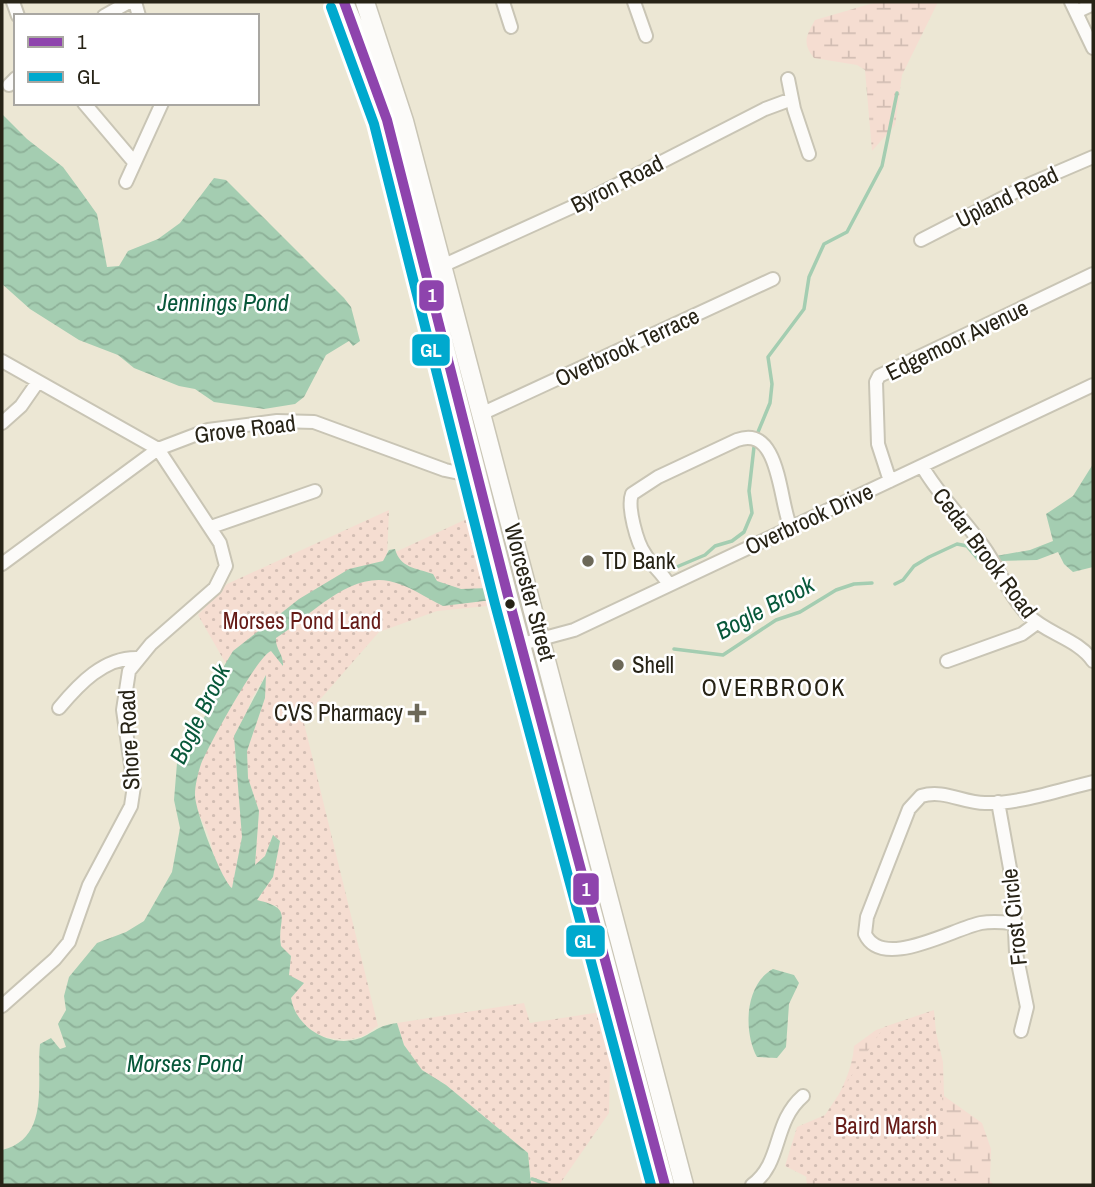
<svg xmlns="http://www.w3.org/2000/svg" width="1095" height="1187" viewBox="0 0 1095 1187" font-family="'Archivo Narrow',sans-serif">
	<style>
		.wetland { fill: url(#wetland-marsh) }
		.park { fill: url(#park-dots) }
		.water { fill: url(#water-waves) }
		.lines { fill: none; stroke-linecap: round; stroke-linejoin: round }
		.stream { stroke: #a4cdb1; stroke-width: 3.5 }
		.minor-casing { stroke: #c9c5b5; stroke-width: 16 }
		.highway-casing { stroke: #c9c5b5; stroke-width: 21 }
		.minor { stroke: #fcfbf9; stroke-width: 12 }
		.highway { stroke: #fcfbf9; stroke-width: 18 }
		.bus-1-casing { stroke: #fff; stroke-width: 16 }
		.bus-2-casing { stroke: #fff; stroke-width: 16 }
		.bus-1 { stroke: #8e44ad; stroke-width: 10 }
		.bus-2 { stroke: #00a9ce; stroke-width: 10 }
		.poi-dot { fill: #6c6858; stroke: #fff; stroke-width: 2.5 }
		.bus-dot { fill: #272316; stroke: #fff; stroke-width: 2.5 }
		.labels { text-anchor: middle; stroke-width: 5; stroke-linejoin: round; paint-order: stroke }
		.street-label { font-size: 23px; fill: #272316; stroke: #fff }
		.poi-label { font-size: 23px; fill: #272316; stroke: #fff; text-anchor: start }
		.park-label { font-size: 23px; fill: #661b17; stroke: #fff }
		.water-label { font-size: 24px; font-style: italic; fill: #08583a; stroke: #fff }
		.neighbourhood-label { font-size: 24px; letter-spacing: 2px; fill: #272316; stroke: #fff }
		.line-badge { stroke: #fff; stroke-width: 2.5 }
		.badge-label { font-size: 19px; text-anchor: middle; font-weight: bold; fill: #fff }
	</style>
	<defs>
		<pattern id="wetland-marsh" width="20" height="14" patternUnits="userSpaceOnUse" patternTransform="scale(1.75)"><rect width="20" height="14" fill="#f5ddd1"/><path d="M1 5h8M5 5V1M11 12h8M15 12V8" fill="none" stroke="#d2bdb3"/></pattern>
		<pattern id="park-dots" width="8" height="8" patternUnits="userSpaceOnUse" patternTransform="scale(1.75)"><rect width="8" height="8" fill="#f5ddd1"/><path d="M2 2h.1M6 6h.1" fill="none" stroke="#d2bdb3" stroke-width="1.8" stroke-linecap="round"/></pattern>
		<pattern id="water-waves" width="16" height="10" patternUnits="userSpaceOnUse" patternTransform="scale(1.75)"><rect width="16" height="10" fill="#a4cdb1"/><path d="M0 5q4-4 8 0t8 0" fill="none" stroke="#8db098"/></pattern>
	</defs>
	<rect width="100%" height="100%" fill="#ece7d4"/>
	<!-- wetland -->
	<path class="wetland" d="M 877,2 L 938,2 L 902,75 L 895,125 L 872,151 L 865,70 L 857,65 L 814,58 C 802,43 806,36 815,20 Z
		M 905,1021 L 935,1028 L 943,1062 L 944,1096 L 982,1123 L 991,1149 L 990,1181 L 994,1185 L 807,1185 C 800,1143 852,1093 854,1046 L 876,1030 Z"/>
	<!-- park -->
	<path class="park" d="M 389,510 L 387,556 L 473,516 C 468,550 481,577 498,605 L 437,611 L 379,632 L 303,719 L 378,1026 C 373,1028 370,1033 365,1035 C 342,1045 303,1037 293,1012 C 289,1001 294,991 294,980 L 289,976 L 291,956 L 281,947 C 278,930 285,925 277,906 L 257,900 L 273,877 L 280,841 L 273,835 L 265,856 L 255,866 L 259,811 L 248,778 L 247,751 L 265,698 L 265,676 L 251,700 L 234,756 L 239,776 L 242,837 L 232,889 C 218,875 215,860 210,840 C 206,826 197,814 195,800 C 191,762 224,721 241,690 L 198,615 L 227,584 Z
		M 524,1003 L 530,1023 L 607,1011 L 611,1026 L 609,1113 L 559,1185 L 531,1185 L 528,1153 L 446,1085 L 422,1070 L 404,1045 L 397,1023 Z
		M 934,1010 L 947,1154 L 958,1185 L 823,1185 L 785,1166 L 797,1127 L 825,1115 L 884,1027 Z"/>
	<!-- water -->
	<path class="water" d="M 2,114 L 27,139 L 63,167 L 82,193 L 97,214 L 107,267 L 119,266 L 128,251 L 158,239 L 180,223 L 214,178 L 226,180 L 344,298 L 351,307 L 360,341 L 353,346 L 349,341 L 326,355 L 304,397 L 295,404 L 264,409 L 214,402 L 195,389 L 179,386 L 134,368 L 118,355 L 79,340 L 30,309 L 2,284 Z
		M 1093,464 L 1093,567 L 1073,572 L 1064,564 L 1058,552 L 1037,560 L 998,561 L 996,556 L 1030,550 L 1053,541 L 1046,514 L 1073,496 Z
		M 395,549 C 400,568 416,568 433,574 L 437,581 L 461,589 L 489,588 L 492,600 L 443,606 C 426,598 409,585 389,581 C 346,573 309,618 276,638 C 275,649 284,654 283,666 L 271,651 C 258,655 208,747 201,764 C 198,773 195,785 195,795 C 195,810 221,879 232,888 L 242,837 L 234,736 L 266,675 L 265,698 L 247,751 L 248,778 L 259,811 L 255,865 L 265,856 L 273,835 L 280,841 L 273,877 L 257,900 C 296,909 276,919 281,946 L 291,956 L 289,975 L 304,983 L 291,998 C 296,1030 336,1052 367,1035 C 381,1027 380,1026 397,1023 L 404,1045 L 422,1070 L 446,1085 L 528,1153 L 531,1185 L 2,1185 L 2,1150 C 51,1138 36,1081 40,1044 L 51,1038 L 60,1049 L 66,1047 L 58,1024 L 66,1010 L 64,996 L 69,977 L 97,943 L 126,932 L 144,921 L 172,872 L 180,828 L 174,800 L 177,763 L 215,699 L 224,666 L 233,651 L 299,599 L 349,569 L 383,561 L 389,550 Z
		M 773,969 L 794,975 L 799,983 L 789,1004 L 786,1047 L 777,1058 L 757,1057 C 743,1031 745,984 773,969 Z"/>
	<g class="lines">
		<!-- stream -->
		<path class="stream" d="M 758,432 L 770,403 L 772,384 L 768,357 L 804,309 L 809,277 L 824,244 L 847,232 L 882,166 L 897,93
			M 667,571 L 705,555 L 715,546 L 732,541 L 744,532 L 752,513 L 749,491 L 754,447
			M 895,584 L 903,580 L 914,566 L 929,557 L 957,544 L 967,546 L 979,560 L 985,561
			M 674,649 L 723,655 L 776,620 L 800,612 L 836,590 L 854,584 L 872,583
			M 532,1179 L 549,1185"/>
		<defs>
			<path id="minor" d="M 13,2 L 18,16
				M 135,2 L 139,16
				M 503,2 L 511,27
				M 634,2 L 646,36
				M 1071,2 L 1093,48
				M 1076,12 L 1093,4
				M 104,16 L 129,2
				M 788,79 L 794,109 L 809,154
				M 9,85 L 16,78
				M 84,103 L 134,162
				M 126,182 L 162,103
				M 921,240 L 1030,184 L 1093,157
				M 442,266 L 583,202 L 765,109 L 792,99
				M 2,361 L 158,449 L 220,543 L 226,566 L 215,588 L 151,644 L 129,671 L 123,710 L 134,786 L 131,806 L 89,885 L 69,942 L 55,959 L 2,1006
				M 481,414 L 773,279
				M 2,423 L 21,406 L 37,383
				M 922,466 C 940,498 967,522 987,552 C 1001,574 1010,596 1028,615 C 1047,634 1078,639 1093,661
				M 890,481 L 878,444 L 876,382 L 879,376 L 1093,274
				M 211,527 L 315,491
				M 2,564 L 158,449 L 208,430 L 277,421 L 314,422 L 445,470 L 478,477
				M 669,585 C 662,572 652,566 645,554 C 637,543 627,507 632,494 L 658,477 L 737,440 C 781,424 779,504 791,528
				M 522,644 L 574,630 L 1093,385
				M 947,661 L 1022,634 L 1037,623
				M 59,708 C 79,684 104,657 138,658
				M 998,802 L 1013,885 L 1016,953 L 1027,1007 L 1021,1031
				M 1013,923 C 1002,922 992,921 981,923 C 952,929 882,971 865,934 L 867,917 L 909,809 L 921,796 C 944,789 963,803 985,803 C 1020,804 1059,790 1093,782
				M 752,1185 C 783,1162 772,1123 803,1096"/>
			<path id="highway" d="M 344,2 L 361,42 L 387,120 L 509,600 L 665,1185
				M 365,2 L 404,121 L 684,1185"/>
		</defs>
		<!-- minor casing -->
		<use href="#minor" class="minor-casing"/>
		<!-- highway casing -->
		<use href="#highway" class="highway-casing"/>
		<!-- minor -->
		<use href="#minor" class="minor"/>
		<!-- highway -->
		<use href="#highway" class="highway"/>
		<defs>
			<path id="bus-1" d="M 344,2 L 387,120 L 509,600 L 665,1185"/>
			<path id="bus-2" d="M 331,7 L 374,124 L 495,604 L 651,1185"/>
		</defs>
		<!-- bus-1 casing -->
		<use href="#bus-1" class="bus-1-casing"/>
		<!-- bus-2 casing -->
		<use href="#bus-2" class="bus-2-casing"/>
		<!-- bus-1 -->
		<use href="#bus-1" class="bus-1"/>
		<!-- bus-2 -->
		<use href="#bus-2" class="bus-2"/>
	</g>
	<!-- markers -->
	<g class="poi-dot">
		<circle cx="588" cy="561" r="7"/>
		<circle cx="618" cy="665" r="7"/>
		<path d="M413.5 702.5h7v7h7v7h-7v7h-7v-7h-7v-7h7z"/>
	</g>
	<circle class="bus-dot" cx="510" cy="604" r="6"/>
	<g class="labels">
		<!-- street labels -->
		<g class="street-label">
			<text transform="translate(617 184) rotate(-27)" y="8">Byron Road</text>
			<text transform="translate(1007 197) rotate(-26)" y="8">Upland Road</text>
			<text transform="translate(957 340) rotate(-26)" y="8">Edgemoor Avenue</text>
			<text transform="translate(627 347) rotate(-25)" y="8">Overbrook Terrace</text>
			<text transform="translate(245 429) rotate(-7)" y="8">Grove Road</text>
			<text transform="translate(809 519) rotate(-25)" y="8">Overbrook Drive</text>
			<text transform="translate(985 553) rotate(53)" y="8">Cedar Brook Road</text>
			<text transform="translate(530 592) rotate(75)" y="8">Worcester Street</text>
			<text transform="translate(129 740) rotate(-93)" y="8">Shore Road</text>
			<text transform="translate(1014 917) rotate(-96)" y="8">Frost Circle</text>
		</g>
		<!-- poi labels -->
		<g class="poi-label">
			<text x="602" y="569">TD Bank</text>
			<text x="632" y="673">Shell</text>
			<text x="403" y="721" text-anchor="end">CVS Pharmacy</text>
		</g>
		<!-- park labels -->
		<g class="park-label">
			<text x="302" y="629">Morses Pond Land</text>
			<text x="886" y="1134">Baird Marsh</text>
		</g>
		<!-- water labels -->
		<g class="water-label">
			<text x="223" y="311">Jennings Pond</text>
			<text transform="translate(765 608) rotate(-28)" y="8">Bogle Brook</text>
			<text transform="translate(200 714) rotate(-64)" y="8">Bogle Brook</text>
			<text x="185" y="1072">Morses Pond</text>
		</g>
		<!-- neighbourhood labels -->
		<g class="neighbourhood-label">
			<text x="774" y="696">OVERBROOK</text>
		</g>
	</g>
	<g class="line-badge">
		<rect x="418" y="279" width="27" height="33" rx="7" fill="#8e44ad"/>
		<rect x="411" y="333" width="40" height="34" rx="7" fill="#00a9ce"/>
		<rect x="572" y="872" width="28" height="34" rx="7" fill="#8e44ad"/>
		<rect x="565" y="924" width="41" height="34" rx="7" fill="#00a9ce"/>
	</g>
	<g class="badge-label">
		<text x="432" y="302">1</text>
		<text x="431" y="357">GL</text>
		<text x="586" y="896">1</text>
		<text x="585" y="948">GL</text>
	</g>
	<!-- border -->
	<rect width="1095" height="1187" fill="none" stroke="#272316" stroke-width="7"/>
	<!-- legend -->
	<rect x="14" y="14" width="245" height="91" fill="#ffffff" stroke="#a9a7a2" stroke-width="2"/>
	<rect x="28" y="37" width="35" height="10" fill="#8e44ad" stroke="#a9a7a2" stroke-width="2"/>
	<text x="77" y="49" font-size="21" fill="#272316">1</text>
	<rect x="28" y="72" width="35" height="10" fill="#00a9ce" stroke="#a9a7a2" stroke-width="2"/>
	<text x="77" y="84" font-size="21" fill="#272316">GL</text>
</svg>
